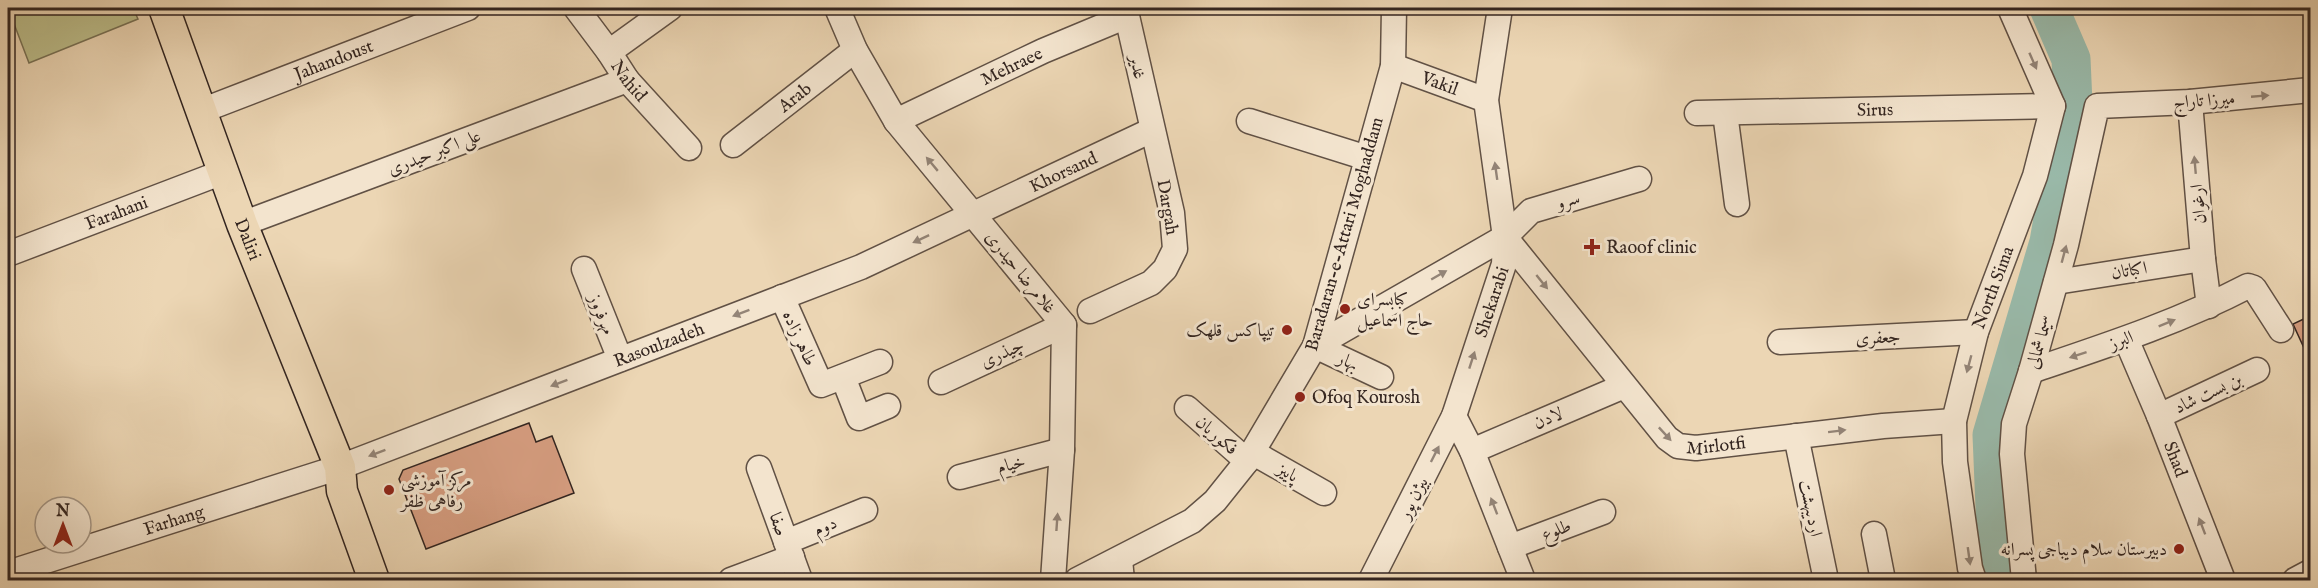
<svg xmlns="http://www.w3.org/2000/svg" width="2318" height="588" viewBox="0 0 2318 588" font-family="'IM FELL English',Amiri,serif">
	<style>
		.green { fill: #bcbd8a; stroke: #787155; stroke-width: 1.5 }
		.lines { fill: none; stroke-linecap: round; stroke-linejoin: round }
		.river { stroke: #99b9a9; stroke-width: 39 }
		.building { fill: #d69d80; stroke: #332520; stroke-width: 1.5 }
		.minor-casing { stroke: #615145; stroke-width: 27 }
		.major-casing { stroke: #332520; stroke-width: 33 }
		.minor { stroke: #f3e4ce; stroke-width: 24 }
		.major { stroke: #ecd6b4; stroke-width: 30 }
		.oneway { fill: #938477 }
		.poi-dot { fill: #8f2418; stroke: #f3e4ce; stroke-width: 2 }
		.labels { text-anchor: middle; stroke-width: 6; stroke-linejoin: round; paint-order: stroke }
		.street-label { font-size: 18px; fill: #332520; stroke: #f3e4ce }
		.poi-label { font-size: 18px; fill: #332520; stroke: #f3e4ce; text-anchor: start }
	</style>
	<rect width="100%" height="100%" fill="#ecd6b4"/>
	<filter id="stains"><feTurbulence type="fractalNoise" baseFrequency=".00333" numOctaves="4"/><feColorMatrix values="0 0 0 0 .2 0 0 0 0 .09 0 0 0 0 .02 0 0 0 .5 -.17"/></filter>
	<radialGradient id="worn" r=".72"><stop offset=".6" stop-color="#630" stop-opacity="0"/><stop offset="1" stop-color="#630" stop-opacity=".3"/></radialGradient>
	<!-- green -->
	<path class="green" d="M 8,8 L 133,8 L 138,19 L 29,63 Z"/>
	<g class="lines">
		<!-- river -->
		<path class="river" d="M 1998,580 L 1992,435 L 2049,242 L 2073,103 L 2071,59 L 2049,8"/>
	</g>
	<!-- building -->
	<path class="building" d="M 2310,316 L 2310,361 L 2293,324 Z
		M 529,423 L 536,442 L 552,436 L 574,493 L 426,549 L 399,479 L 403,470 Z"/>
	<g class="lines">
		<defs>
			<g id="minor">
				<path id="s1" d="M 576,8 L 609,52 L 627,80 L 689,148"/>
				<path d="M 837,8 L 855,50 L 896,121 L 1064,325 L 1062,450 L 1053,580"/>
				<path d="M 609,52 L 670,8"/>
				<path id="s2" d="M 1393,66 L 1486,100"/>
				<path d="M 2190,102 L 2203,259 L 2209,306"/>
				<path id="s3" d="M 201,111 L 468,8"/>
				<path id="s4" d="M 1697,113 L 2053,106"/>
				<path d="M 1725,113 L 1737,204"/>
				<path id="s5" d="M 896,121 L 1043,51 L 1127,16"/>
				<path d="M 1249,121 L 1367,158"/>
				<path id="s6" d="M 733,145 L 855,50"/>
				<path d="M 242,224 L 627,80"/>
				<path id="s7" d="M 1505,237 L 1667,438 L 1678,446 L 1696,448 L 1883,426 L 1954,421"/>
				<path id="s8" d="M 8,254 L 223,172"/>
				<path d="M 584,269 L 620,359"/>
				<path d="M 2056,282 L 2203,259"/>
				<path d="M 782,297 L 821,385 L 880,362"/>
				<path d="M 1090,311 L 1151,283 L 1165,269 L 1175,249 L 1172,213 L 1127,16 L 1120,8"/>
				<path id="s9" d="M 2126,339 L 2159,416 L 2223,580"/>
				<path d="M 1780,342 L 1976,332"/>
				<path d="M 1315,346 L 1393,66 L 1394,8"/>
				<path d="M 1315,346 L 1381,377"/>
				<path d="M 2031,371 C 2105,346 2179,322 2248,286 L 2254,288 L 2281,330"/>
				<path d="M 843,377 L 859,418 L 888,406"/>
				<path d="M 941,382 L 1064,325"/>
				<path d="M 1187,408 L 1247,461"/>
				<path d="M 1454,416 L 1472,451 L 1523,580"/>
				<path d="M 2159,416 L 2257,370"/>
				<path d="M 1796,436 L 1826,580"/>
				<path d="M 1472,451 L 1624,386"/>
				<path d="M 1252,452 L 1324,493"/>
				<path d="M 759,468 L 800,580"/>
				<path d="M 960,477 L 1062,450"/>
				<path d="M 1874,534 L 1883,580"/>
				<path d="M 786,542 L 865,510"/>
				<path d="M 1510,547 L 1603,512"/>
				<path d="M 1120,560 L 1122,580"/>
				<path id="s10" d="M 8,573 L 340,467 L 861,267 L 1152,130"/>
				<path d="M 731,580 L 792,557"/>
				<path d="M 1077,580 L 1192,521 L 1215,501 L 1247,461 L 1315,346 L 1505,237 L 1531,211 L 1639,179"/>
				<path id="s11" d="M 1371,580 L 1454,416 L 1504,264 L 1505,237 L 1486,100 L 1500,8"/>
				<path id="s12" d="M 1974,580 L 1970,568 L 1955,462 L 1954,421 L 1976,332 L 2035,176 L 2053,106 L 2010,8"/>
				<path d="M 2024,580 L 2012,454 L 2014,424 L 2031,371 L 2066,245 L 2097,106 L 2190,102 L 2310,90"/>
				<path d="M 2295,580 L 2310,572"/>
			</g>
			<g id="major">
				<path id="s13" d="M 164,8 L 242,224 L 340,467 L 342,491 L 374,580"/>
			</g>
		</defs>
		<!-- minor casing -->
		<use href="#minor" class="minor-casing"/>
		<!-- major casing -->
		<use href="#major" class="major-casing"/>
		<!-- minor -->
		<use href="#minor" class="minor"/>
		<!-- major -->
		<use href="#major" class="major"/>
	</g>
	<!-- one-way arrows -->
	<defs><path id="oneway-solid" d="M-6-.8H1V-3.2L6.5 0L1 3.2V.8H-6Z" transform="scale(1.5)"/></defs>
	<g class="oneway">
		<use href="#oneway-solid" transform="translate(2033 61) rotate(66)"/>
		<use href="#oneway-solid" transform="translate(2260 96) rotate(-5)"/>
		<use href="#oneway-solid" transform="translate(932 164) rotate(-130)"/>
		<use href="#oneway-solid" transform="translate(2195 165) rotate(-95)"/>
		<use href="#oneway-solid" transform="translate(1496 171) rotate(-98)"/>
		<use href="#oneway-solid" transform="translate(921 239) rotate(155)"/>
		<use href="#oneway-solid" transform="translate(2064 254) rotate(-75)"/>
		<use href="#oneway-solid" transform="translate(1439 275) rotate(-30)"/>
		<use href="#oneway-solid" transform="translate(1542 282) rotate(51)"/>
		<use href="#oneway-solid" transform="translate(741 313) rotate(159)"/>
		<use href="#oneway-solid" transform="translate(2167 323) rotate(-22)"/>
		<use href="#oneway-solid" transform="translate(2078 355) rotate(162)"/>
		<use href="#oneway-solid" transform="translate(1472 360) rotate(-72)"/>
		<use href="#oneway-solid" transform="translate(1969 364) rotate(105)"/>
		<use href="#oneway-solid" transform="translate(559 383) rotate(159)"/>
		<use href="#oneway-solid" transform="translate(1837 431) rotate(-7)"/>
		<use href="#oneway-solid" transform="translate(1665 434) rotate(47)"/>
		<use href="#oneway-solid" transform="translate(377 453) rotate(159)"/>
		<use href="#oneway-solid" transform="translate(1435 454) rotate(-63)"/>
		<use href="#oneway-solid" transform="translate(1494 506) rotate(-111)"/>
		<use href="#oneway-solid" transform="translate(1057 522) rotate(-86)"/>
		<use href="#oneway-solid" transform="translate(2202 526) rotate(-111)"/>
		<use href="#oneway-solid" transform="translate(1969 556) rotate(82)"/>
	</g>
	<!-- markers -->
	<g class="poi-dot">
		<path d="M1589 238h6v6h6v6h-6v6h-6v-6h-6v-6h6z"/>
		<circle cx="1345" cy="309" r="6"/>
		<circle cx="1287" cy="330" r="6"/>
		<circle cx="1300" cy="397" r="6"/>
		<circle cx="389" cy="490" r="6"/>
		<circle cx="2179" cy="549" r="6"/>
	</g>
	<g class="labels">
		<!-- street labels -->
		<g class="street-label">
			<text dy="6" stroke="none"><textPath href="#s3" startOffset="142">Jahandoust</textPath></text>
			<text dy="6" stroke="none"><textPath href="#s5" startOffset="128">Mehraee</textPath></text>
			<text transform="translate(1138 67) rotate(78)" y="6">غدیر</text>
			<text dy="6" stroke="none"><textPath href="#s1" startOffset="90">Nahid</textPath></text>
			<text dy="6" stroke="none"><textPath href="#s2" startOffset="50">Vakil</textPath></text>
			<text dy="6" stroke="none"><textPath href="#s6" startOffset="78">Arab</textPath></text>
			<text transform="translate(2204 100) rotate(-4)" y="6">میرزا تاراج</text>
			<text dy="6" stroke="none"><textPath href="#s4" startOffset="178">Sirus</textPath></text>
			<text transform="translate(434 152) rotate(-21)" y="6">علی اکبر حیدری</text>
			<text dy="6" stroke="none"><textPath href="#s10" startOffset="1130">Khorsand</textPath></text>
			<text transform="translate(1568 200) rotate(-17)" y="6">سرو</text>
			<text transform="translate(2198 204) rotate(-95)" y="6">ارغوان</text>
			<text transform="translate(1168 207) rotate(80)" y="6">Dargah</text>
			<text dy="6" stroke="none"><textPath href="#s8" startOffset="116">Farahani</textPath></text>
			<text transform="translate(1344 234) rotate(-74)" y="6">Baradaran-e-Attari Moghaddam</text>
			<text dy="6" stroke="none"><textPath href="#s13" startOffset="246">Daliri</textPath></text>
			<text transform="translate(2129 270) rotate(-9)" y="6">اکباتان</text>
			<text transform="translate(1021 272) rotate(51)" y="6">غلامرضا حیدری</text>
			<text dy="6" stroke="none"><textPath href="#s12" startOffset="300">North Sima</textPath></text>
			<text dy="6" stroke="none"><textPath href="#s11" startOffset="304">Shekarabi</textPath></text>
			<text transform="translate(602 314) rotate(68)" y="6">مهرفروز</text>
			<text transform="translate(1878 337) rotate(-3)" y="6">جعفری</text>
			<text transform="translate(800 338) rotate(66)" y="6">طاهر زاده</text>
			<text transform="translate(2121 340) rotate(-20)" y="6">البرز</text>
			<text transform="translate(2039 342) rotate(-74)" y="6">سیما شمالی</text>
			<text dy="6" stroke="none"><textPath href="#s10" startOffset="690">Rasoulzadeh</textPath></text>
			<text transform="translate(1002 353) rotate(-25)" y="6">چیذری</text>
			<text transform="translate(1348 361) rotate(25)" y="6">بهار</text>
			<text transform="translate(2208 393) rotate(-25)" y="6">بن بست شاد</text>
			<text transform="translate(1548 418) rotate(-23)" y="6">لادن</text>
			<text transform="translate(1217 435) rotate(41)" y="6">فکوریان</text>
			<text dy="6" stroke="none"><textPath href="#s7" startOffset="310">Mirlotfi</textPath></text>
			<text dy="6" stroke="none"><textPath href="#s9" startOffset="130">Shad</textPath></text>
			<text transform="translate(1011 464) rotate(-15)" y="6">خیام</text>
			<text transform="translate(1288 472) rotate(30)" y="6">پاییز</text>
			<text transform="translate(1413 498) rotate(-63)" y="6">بیژن پور</text>
			<text transform="translate(1811 508) rotate(78)" y="6">اردیبهشت</text>
			<text dy="6" stroke="none"><textPath href="#s10" startOffset="174">Farhang</textPath></text>
			<text transform="translate(779 524) rotate(70)" y="6">صفا</text>
			<text transform="translate(825 526) rotate(-23)" y="6">دوم</text>
			<text transform="translate(1556 530) rotate(-21)" y="6">طلوع</text>
		</g>
		<!-- poi labels -->
		<g class="poi-label">
			<text x="1606" y="253">Raoof clinic</text>
			<text x="1357" y="305">کبابسرای<tspan x="1357" dy="21">حاج اسماعیل</tspan></text>
			<text x="1275" y="336" text-anchor="end">تیپاکس قلهک</text>
			<text x="1312" y="403">Ofoq Kourosh</text>
			<text x="401" y="486">مرکز آموزشی<tspan x="401" dy="21">رفاهی ظفر</tspan></text>
			<text x="2167" y="555" text-anchor="end">دبیرستان سلام دیباجی پسرانه</text>
		</g>
	</g>
	<!-- margin -->
	<rect width="2318" height="588" fill="none" stroke="#ecd6b4" stroke-width="30"/>
	<rect x="9" y="9" width="2300" height="570" fill="none" stroke="#332520" stroke-width="3"/>
	<rect x="15" y="15" width="2288" height="558" fill="none" stroke="#332520" stroke-width="1.5"/>
	<!-- north arrow -->
	<g transform="translate(63 525)"><circle r="28" fill="#f3e4ce" stroke="#a69888" stroke-width="1.5"/>
	<path d="M0-4.5L10 22L0 15L-10 22Z" fill="#8f2418"/>
	<text y="-9" font-size="16" font-weight="bold" text-anchor="middle" fill="#332520">N</text>
	</g>
	<rect width="100%" height="100%" filter="url(#stains)"/>
	<rect width="100%" height="100%" fill="url(#worn)"/>
</svg>
